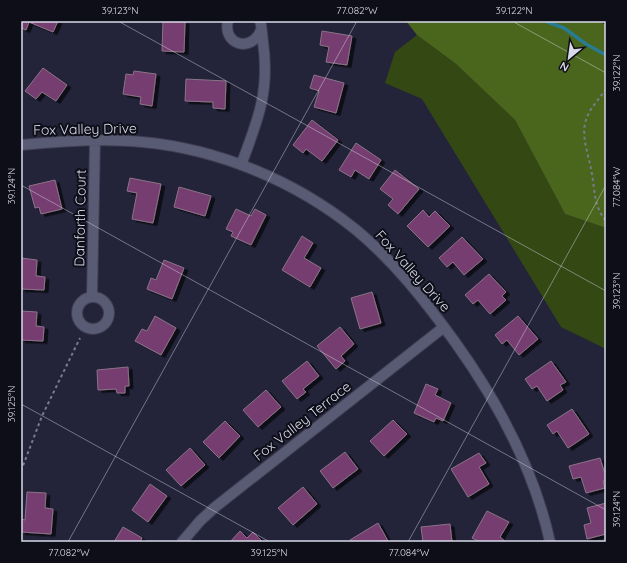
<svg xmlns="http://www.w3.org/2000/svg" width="627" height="563" viewBox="0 0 627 563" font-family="Quicksand,sans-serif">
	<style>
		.green { fill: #344814 }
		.forest { fill: #4a661c }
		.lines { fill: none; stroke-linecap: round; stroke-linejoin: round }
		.stream { stroke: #287b91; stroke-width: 3.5 }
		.building { fill: #763d70; stroke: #8b7387; filter: url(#shadow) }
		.minor-casing { stroke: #3e3d51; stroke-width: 12 }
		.path { stroke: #7a7a8d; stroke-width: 2; stroke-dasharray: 3 3; stroke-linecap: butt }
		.minor { stroke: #595a74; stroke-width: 10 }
		.ticks { fill: none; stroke: #d9dae9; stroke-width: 1; stroke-opacity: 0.45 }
		.labels { text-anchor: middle; stroke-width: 4; stroke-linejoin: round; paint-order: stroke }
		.street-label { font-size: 14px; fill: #d9dae9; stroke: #0e0e18 }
		.neatline { fill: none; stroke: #d9dae9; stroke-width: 1.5 }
		.ticks-label { font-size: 10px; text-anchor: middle; fill: #d9dae9 }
	</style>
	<defs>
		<filter id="shadow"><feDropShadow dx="4" dy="2.5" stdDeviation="0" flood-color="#0009"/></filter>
	</defs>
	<rect width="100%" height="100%" fill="#23233a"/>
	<!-- green -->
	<path class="green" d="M 417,35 L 456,64 L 515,120 L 565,214 L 606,228 L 606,349 L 561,327 L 422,99 L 385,83 L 395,52 Z"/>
	<!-- forest -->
	<path class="forest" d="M 406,21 L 600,21 L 606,26 L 606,228 L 565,214 L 515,120 L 456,64 L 417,35 Z"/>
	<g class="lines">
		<!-- stream -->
		<path class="stream" d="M 545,21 L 564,28 L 586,44 L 606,55"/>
	</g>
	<!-- building -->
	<path class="building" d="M 21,21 L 58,21 L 53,32 L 29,22 L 26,30 L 21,28 Z
		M 163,21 L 185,22 L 184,52 L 162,51 Z
		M 322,31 L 352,36 L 347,65 L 326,62 L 329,47 L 320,45 Z
		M 43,68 L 67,85 L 56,101 L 42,92 L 36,99 L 25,91 Z
		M 134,71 L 156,74 L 152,106 L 140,104 L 141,97 L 123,94 L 126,74 L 133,75 Z
		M 314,75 L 344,83 L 336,113 L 314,107 L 319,91 L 310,88 Z
		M 186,79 L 226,81 L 225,109 L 213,108 L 213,102 L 185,101 Z
		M 312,120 L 338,140 L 322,161 L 306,149 L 303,153 L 293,145 Z
		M 356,143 L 381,160 L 369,179 L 355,170 L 351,177 L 339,170 Z
		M 395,170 L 419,189 L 398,214 L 388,205 L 393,199 L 380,189 Z
		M 130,178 L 161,184 L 153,223 L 132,219 L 137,193 L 127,191 Z
		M 55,180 L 62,209 L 41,214 L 39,207 L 35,208 L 29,186 Z
		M 179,187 L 211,196 L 205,216 L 174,207 Z
		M 236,209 L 251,216 L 255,209 L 266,215 L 251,245 L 231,236 L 233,232 L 226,229 Z
		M 423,210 L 429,217 L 435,211 L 450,226 L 428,247 L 407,226 Z
		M 302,236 L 313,243 L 304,258 L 321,268 L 310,287 L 282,270 Z
		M 462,237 L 483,259 L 464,275 L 453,262 L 447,267 L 439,258 Z
		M 21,258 L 37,260 L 36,276 L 45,277 L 44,290 L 21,289 Z
		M 164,260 L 184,268 L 172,299 L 147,289 L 151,278 L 156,280 Z
		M 489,274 L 506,292 L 502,296 L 506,300 L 490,314 L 478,300 L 473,304 L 465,295 Z
		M 372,292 L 381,323 L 360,329 L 351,298 Z
		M 21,311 L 37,312 L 36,326 L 44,327 L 43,341 L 21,340 Z
		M 155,316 L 176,328 L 161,355 L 135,341 L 142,329 L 147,331 Z
		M 518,316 L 538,339 L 519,355 L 507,340 L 502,344 L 495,335 Z
		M 340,327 L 354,344 L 341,356 L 345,361 L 336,369 L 317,346 Z
		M 307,361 L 319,376 L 303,389 L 306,392 L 297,399 L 282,381 Z
		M 551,361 L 566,382 L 560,385 L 563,390 L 547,401 L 537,386 L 532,389 L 525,379 Z
		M 128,367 L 129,386 L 125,386 L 125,393 L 117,393 L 116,389 L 98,390 L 97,370 Z
		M 426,384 L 438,389 L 435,395 L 451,403 L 443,421 L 436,418 L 434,422 L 414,413 Z
		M 266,390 L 281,407 L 258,427 L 243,410 Z
		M 572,409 L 589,434 L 568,448 L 557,431 L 553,434 L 547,425 Z
		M 393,420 L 407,434 L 384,456 L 370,441 Z
		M 225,421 L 240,436 L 219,458 L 203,442 Z
		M 190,448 L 205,465 L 181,486 L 166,470 Z
		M 345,452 L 358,469 L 333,488 L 320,471 Z
		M 479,453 L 486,463 L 479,467 L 489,484 L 468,497 L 451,469 Z
		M 600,458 L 604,471 L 606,471 L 606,480 L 603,481 L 605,488 L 586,493 L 581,477 L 573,479 L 569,466 Z
		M 150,484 L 167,496 L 148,522 L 132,510 Z
		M 303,487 L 317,504 L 293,525 L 278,508 Z
		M 27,492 L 46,493 L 45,508 L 53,509 L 51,534 L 21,532 L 21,519 L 25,520 Z
		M 606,503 L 606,534 L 587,539 L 584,525 L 591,523 L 587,508 Z
		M 487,511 L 509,522 L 500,537 L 506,542 L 480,542 L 472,538 Z
		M 378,523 L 388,541 L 351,542 L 350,540 Z
		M 450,524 L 452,542 L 423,542 L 421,527 Z
		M 123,527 L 142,538 L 140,542 L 114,542 Z
		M 240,531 L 247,538 L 253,532 L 263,542 L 230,542 Z"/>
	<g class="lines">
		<defs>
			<path id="minor" d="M 228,21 C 222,44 251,54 261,30
				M 21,145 C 61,141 102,138 142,142 C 219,149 295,181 355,229 C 394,261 426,302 455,342 C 498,402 534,469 550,542
				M 241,165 C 258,120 270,91 263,42 C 262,35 262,27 260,21
				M 92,296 L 95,140
				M77 313a16 16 0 1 1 32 0a16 16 0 1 1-32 0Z
				M 182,542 L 200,521 L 214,508 L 444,327"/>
		</defs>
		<!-- minor casing -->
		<use href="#minor" class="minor-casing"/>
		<!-- path -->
		<path class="path" d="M 606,89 C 600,98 591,107 587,117 C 580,134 588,152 591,169 C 595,187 593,206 606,221
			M 21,471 L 42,416 L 80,338"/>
		<!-- minor -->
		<use href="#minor" class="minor"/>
	</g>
	<!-- ticks -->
	<path class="ticks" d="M 118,21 L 606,291M 512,21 L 606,73M 21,185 L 606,510M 21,404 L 270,542M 68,542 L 357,21M 408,542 L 606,185"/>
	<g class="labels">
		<!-- street labels -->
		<g class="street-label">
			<text transform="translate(85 129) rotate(-1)" y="5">Fox Valley Drive</text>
			<text transform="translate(80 218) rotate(-89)" y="5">Danforth Court</text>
			<text transform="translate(413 271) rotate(48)" y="5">Fox Valley Drive</text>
			<text transform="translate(302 421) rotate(-38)" y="5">Fox Valley Terrace</text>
		</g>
	</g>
	<!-- border -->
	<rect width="627" height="563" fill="none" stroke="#0e0e18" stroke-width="44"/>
	<!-- north arrow -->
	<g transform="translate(569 58) rotate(209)" stroke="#0e0e18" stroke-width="3" paint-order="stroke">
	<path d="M0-3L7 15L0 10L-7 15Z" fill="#d9dae9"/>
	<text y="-6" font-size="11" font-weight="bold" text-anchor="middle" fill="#d9dae9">N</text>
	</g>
	<rect x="22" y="22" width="583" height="519" class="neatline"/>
	<g class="ticks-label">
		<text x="120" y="14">39.123°N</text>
		<text x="357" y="14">77.082°W</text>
		<text x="514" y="14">39.122°N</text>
		<text transform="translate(616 73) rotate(-90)" y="4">39.122°N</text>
		<text transform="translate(11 186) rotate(-90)" y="4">39.124°N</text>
		<text transform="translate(616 187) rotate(-90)" y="4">77.084°W</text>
		<text transform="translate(616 291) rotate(-90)" y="4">39.123°N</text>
		<text transform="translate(11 404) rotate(-90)" y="4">39.125°N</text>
		<text transform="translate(616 509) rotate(-90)" y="4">39.124°N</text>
		<text x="69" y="556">77.082°W</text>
		<text x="269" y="556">39.125°N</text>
		<text x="409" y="556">77.084°W</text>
	</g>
</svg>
